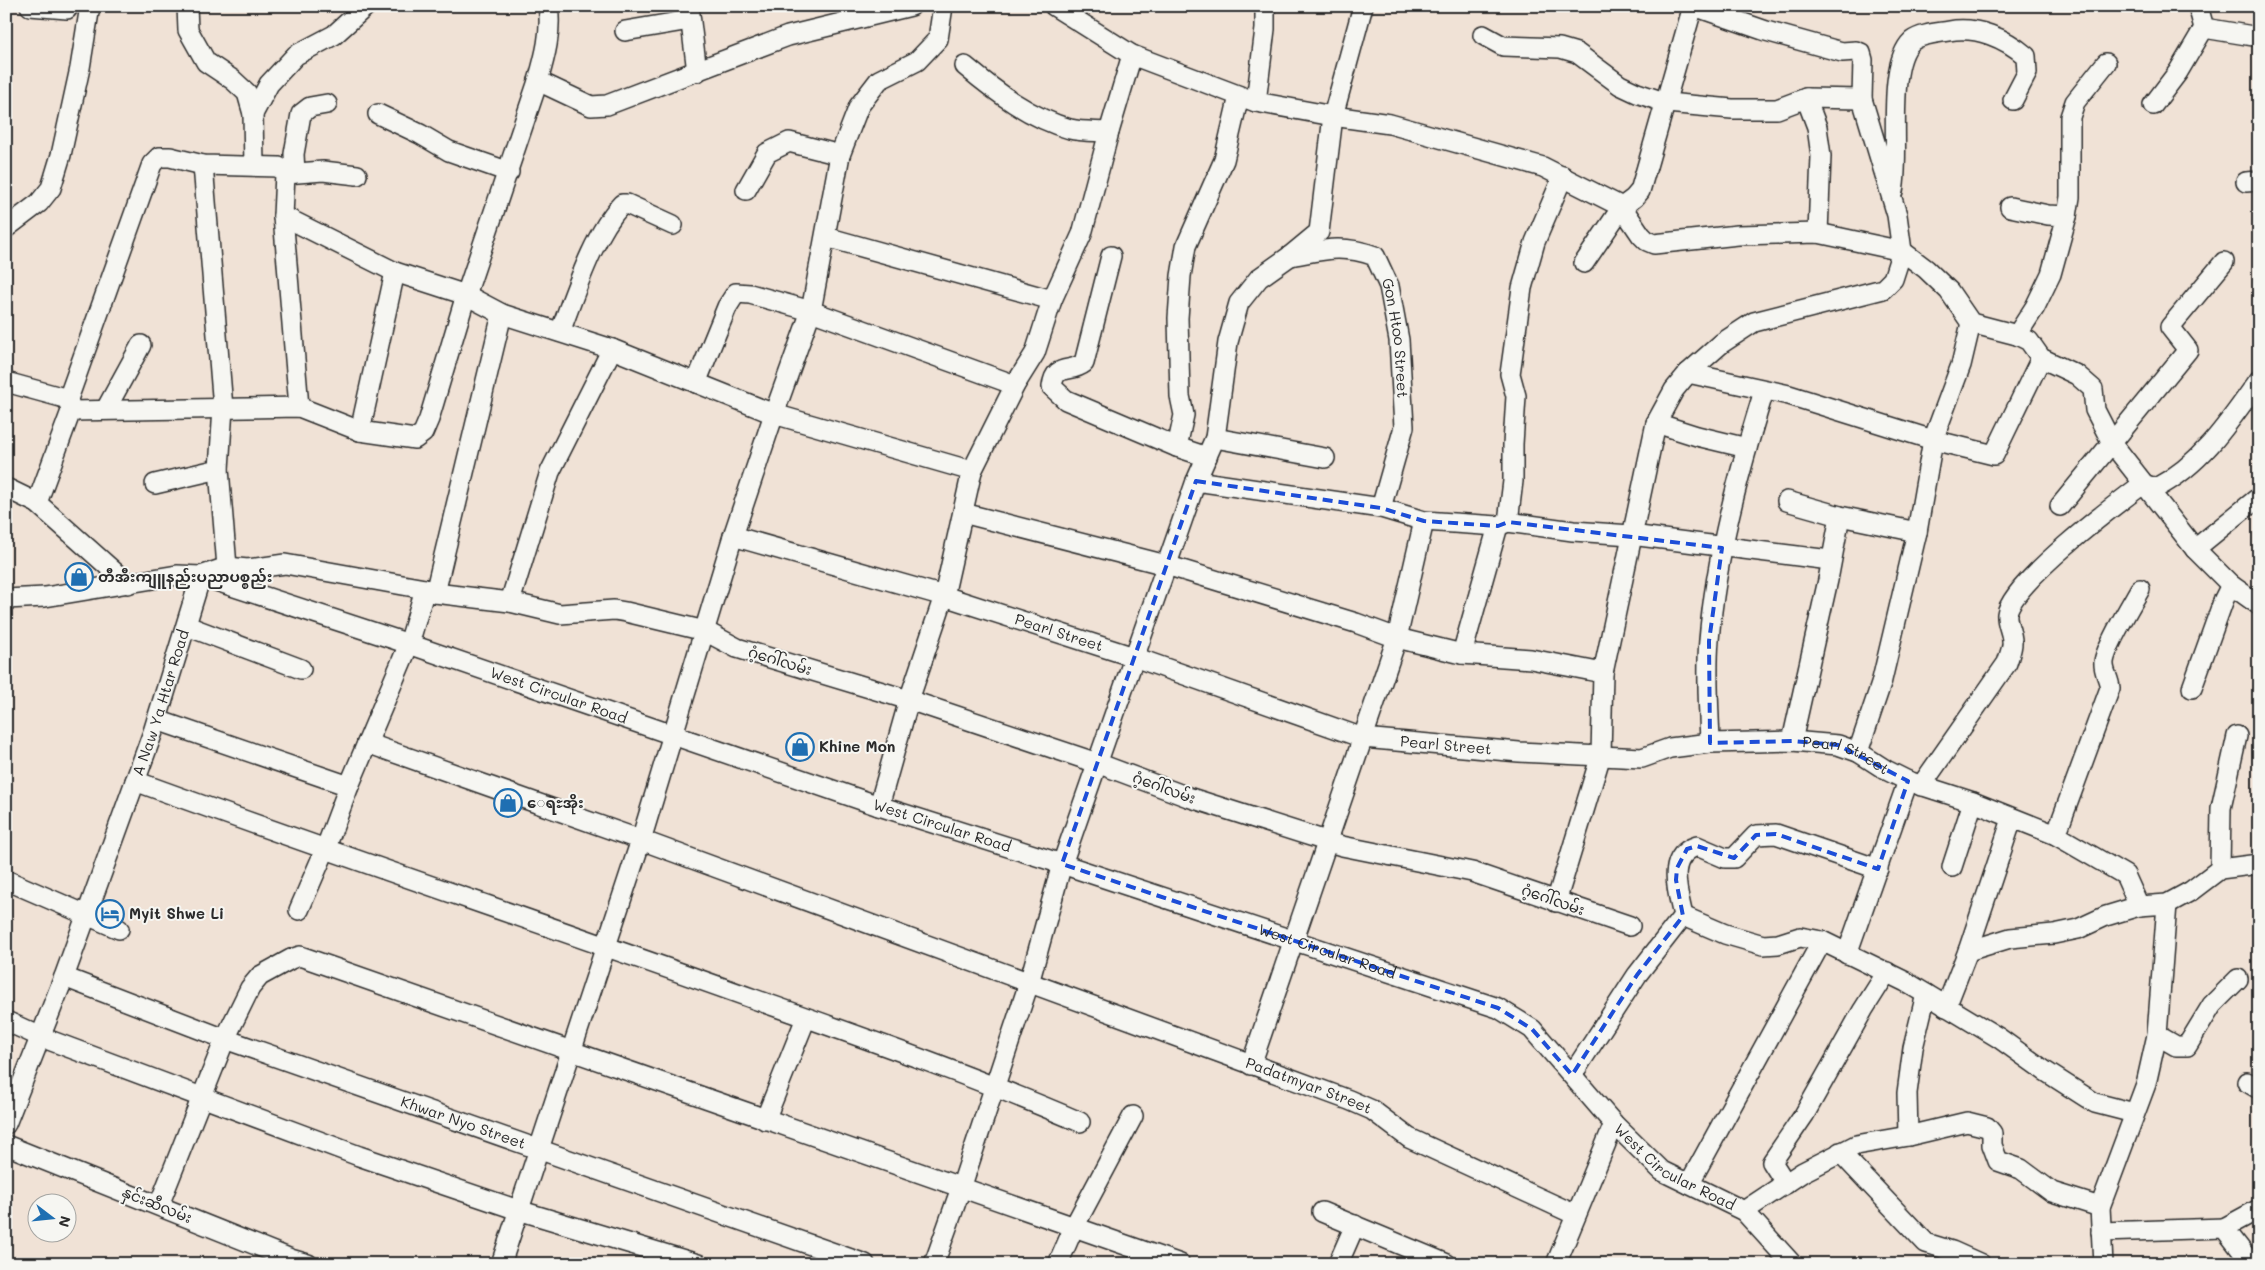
<svg xmlns="http://www.w3.org/2000/svg" width="2265" height="1270" viewBox="0 0 2265 1270" font-family="Mali,'Noto Sans Myanmar',sans-serif">
	<style>
		.lines { fill: none; stroke-linecap: round; stroke-linejoin: round }
		.minor-casing { stroke: #2b2b2b; stroke-width: 22 }
		.minor { stroke: #f6f6f2; stroke-width: 19 }
		.marked { fill: none; stroke: #1d4ed8; stroke-width: 4; stroke-dasharray: 10 6; stroke-linejoin: round }
		.labels { text-anchor: middle; stroke-width: 4; stroke-linejoin: round; paint-order: stroke }
		.street-label { font-size: 15px; fill: #2b2b2b; stroke: #f6f6f2 }
		.poi-label { font-size: 15px; font-weight: bold; fill: #2b2b2b; stroke: #f6f6f2; text-anchor: start }
	</style>
	<rect width="100%" height="100%" fill="#f0e2d6"/>
	<filter id="ink" filterUnits="userSpaceOnUse"><feTurbulence type="fractalNoise" baseFrequency=".02" numOctaves="2"/><feDisplacementMap in="SourceGraphic" scale="10" xChannelSelector="R" yChannelSelector="G"/><feConvolveMatrix kernelMatrix="1 2 1 2 8 2 1 2 1" color-interpolation-filters="sRGB"/></filter>
	<g filter="url(#ink)">
		<g class="lines">
			<defs>
				<g id="minor">
					<path d="M 30,6 L 67,9"/>
					<path d="M 187,6 L 188,30 L 206,62 L 233,80 L 247,93 L 253,114 L 254,166"/>
					<path d="M 689,6 L 697,72"/>
					<path d="M 1054,6 L 1132,55 L 1256,102 L 1333,116 L 1390,124 L 1543,167 L 1622,207 L 1641,235 L 1647,241 L 1654,244 L 1738,235 L 1818,233 L 1902,251 L 1926,269 L 1949,291 L 1971,323 L 2017,335 L 2029,341 L 2041,358 L 2077,375 L 2093,389 L 2095,410 L 2112,443 L 2195,549 L 2231,585 L 2259,605"/>
					<path d="M 2198,6 L 2204,28 L 2259,37"/>
					<path d="M 625,31 L 690,20"/>
					<path d="M 1483,35 L 1503,46 L 1560,48 L 1577,53 L 1620,85 L 1637,93 L 1667,103 L 1732,109 L 1777,109 L 1806,98 L 1862,99"/>
					<path d="M 965,66 C 996,92 1030,118 1070,129 C 1082,132 1096,131 1109,132"/>
					<path d="M 538,81 L 591,106 L 607,105 L 788,36 L 911,6"/>
					<path d="M 1806,98 L 1817,127 L 1821,156 L 1818,233"/>
					<path d="M 1256,102 L 1265,29 L 1265,6"/>
					<path d="M 2153,105 L 2178,72 L 2204,28"/>
					<path d="M 253,114 L 269,84 L 296,55 L 334,35 L 366,6"/>
					<path d="M 378,114 L 420,134 L 449,151 L 509,172"/>
					<path d="M 203,165 L 223,408 L 219,469 L 227,567"/>
					<path d="M 295,173 L 294,154 L 301,114 L 310,107 L 327,104"/>
					<path d="M 285,174 L 323,171 L 357,175"/>
					<path d="M 2246,182 L 2259,181"/>
					<path d="M 746,190 L 767,153 L 789,142 L 840,155"/>
					<path d="M 1893,191 C 1901,155 1885,66 1912,41 C 1921,34 1938,33 1949,31 C 1977,26 2005,38 2026,56 L 2027,73 L 2013,100"/>
					<path d="M 2010,207 L 2048,215 L 2067,216 L 2051,274 L 2035,307 L 2017,335"/>
					<path d="M 283,216 L 395,272 L 466,295 L 502,314 L 612,349 L 774,414 L 972,471"/>
					<path d="M 2067,216 L 2070,197 L 2070,117 L 2075,102 L 2106,63"/>
					<path d="M 6,228 L 39,203 L 51,188 L 61,155 L 80,68 L 90,6"/>
					<path d="M 826,237 L 1052,300"/>
					<path d="M 1111,256 L 1084,363 C 1070,374 1055,362 1052,387 L 1066,400 L 1177,447 L 1207,457"/>
					<path id="s1" d="M 1290,256 C 1324,250 1341,244 1375,256 L 1389,286 L 1399,340 L 1404,427 L 1381,508"/>
					<path d="M 1584,263 L 1622,207 L 1634,198 L 1640,191 L 1693,6"/>
					<path d="M 560,332 C 575,293 593,235 622,204 L 627,204 L 673,225"/>
					<path d="M 1688,373 L 1789,395 L 1933,440 L 1994,455 L 2041,358"/>
					<path d="M 6,382 L 68,399"/>
					<path d="M 696,383 L 727,307 L 736,293 L 750,294 L 811,311 L 1015,385"/>
					<path d="M 106,409 L 141,345"/>
					<path d="M 71,411 L 299,407 L 360,431 L 415,439 L 423,433 L 429,419 L 466,295 L 538,81 C 545,57 552,31 548,6"/>
					<path d="M 1656,423 L 1697,436 L 1747,448"/>
					<path d="M 360,431 L 395,272"/>
					<path d="M 1215,438 L 1325,458"/>
					<path d="M 1177,447 L 1184,415 L 1180,396 L 1178,318 L 1181,276 L 1186,246 L 1224,160 L 1239,96"/>
					<path d="M 1196,481 L 1381,508 L 1424,521 L 1498,526 L 1508,522 L 1573,531 L 1631,535 L 1830,560"/>
					<path d="M 155,484 L 219,469"/>
					<path d="M 6,488 L 37,503 L 128,584"/>
					<path d="M 1787,501 L 1840,516 L 1917,532"/>
					<path d="M 37,503 L 71,411 L 68,399 L 152,164 L 159,157 L 170,157 L 203,165 L 279,167 L 285,174 L 283,216 L 299,407"/>
					<path d="M 2060,506 L 2188,350 L 2170,327 L 2224,262"/>
					<path d="M 963,513 L 1166,565 L 1356,623 L 1397,638 L 1462,654 L 1531,659 L 1603,673"/>
					<path d="M 1508,522 L 1513,481 L 1513,444 L 1516,396 L 1510,374 L 1522,288 L 1535,242 L 1563,176"/>
					<path id="s2" d="M 733,536 L 944,596 L 1134,657 L 1363,738 L 1519,752 L 1642,758 L 1670,748 L 1710,743 L 1792,741 L 1838,745 L 1858,752 L 1886,770 L 1908,781 L 1973,802 L 2056,835 L 2125,875 L 2139,906"/>
					<path d="M 2195,549 L 2259,497"/>
					<path d="M 435,593 L 502,314"/>
					<path id="s3" d="M 6,599 L 45,597 L 177,575 L 201,576 L 409,644 L 879,806 L 1062,864 L 1498,1008 L 1532,1029 L 1614,1124 L 1662,1171 L 1744,1211 L 1792,1264"/>
					<path d="M 510,602 L 550,472 L 612,349"/>
					<path d="M 187,626 L 301,669"/>
					<path d="M 1462,654 L 1498,526"/>
					<path d="M 2192,688 L 2224,599 L 2231,585"/>
					<path d="M 157,720 L 349,786"/>
					<path d="M 1792,741 L 1828,580 L 1840,516"/>
					<path id="s4" d="M 367,743 L 641,840 L 1349,1100 L 1372,1110 L 1409,1138 L 1576,1215"/>
					<path d="M 1710,743 C 1709,709 1706,674 1709,640 C 1716,555 1739,472 1764,391"/>
					<path d="M 1858,752 L 1881,684 L 1917,532 L 1933,440 L 1961,365 L 1971,323"/>
					<path d="M 135,781 C 340,856 548,925 754,999 C 864,1038 973,1076 1080,1122"/>
					<path d="M 1921,786 L 2007,663 C 2009,656 2013,647 2012,641 C 2012,632 2006,623 2007,614 C 2010,584 2116,504 2143,484 L 2156,488 C 2202,464 2230,421 2259,380"/>
					<path d="M 879,806 L 909,700 L 944,596 L 972,471 L 1015,385 L 1035,353 L 1052,300 L 1082,234 L 1109,132 L 1132,55"/>
					<path d="M 2056,835 L 2110,688 C 2109,678 2103,671 2104,662 C 2106,646 2131,605 2140,589"/>
					<path d="M 1952,867 L 1973,802"/>
					<path d="M 2220,869 L 2221,808 L 2237,736"/>
					<path d="M 6,880 L 119,929"/>
					<path d="M 1556,902 L 1601,755 L 1603,673 L 1656,423 L 1674,390 L 1688,373 L 1722,343 L 1754,322 L 1883,289 L 1893,279 L 1902,251 L 1897,215 L 1862,99 L 1863,60 L 1861,53 L 1856,51 L 1842,52 L 1766,31 L 1694,6"/>
					<path d="M 299,910 L 325,850 L 349,786 L 409,644 L 425,589"/>
					<path d="M 1683,916 L 1725,934 L 1763,945 L 1778,944 L 1800,937 L 1822,941 L 1906,982 L 1999,1038 L 2045,1071 L 2095,1103 L 2134,1113"/>
					<path d="M 1968,951 L 2010,938 L 2054,934 L 2078,929 L 2106,916 L 2139,906 L 2167,904 L 2191,891 L 2220,869 L 2259,864"/>
					<path d="M 1847,954 L 1908,781"/>
					<path id="s5" d="M 64,977 L 225,1039 L 865,1264"/>
					<path d="M 1946,1007 L 1968,951 L 2012,819"/>
					<path d="M 6,1021 L 41,1037 L 359,1156 L 518,1210 L 698,1264"/>
					<path d="M 2157,1035 L 2176,1046 L 2187,1046 L 2212,1005 L 2238,979"/>
					<path d="M 1251,1065 L 1397,638 L 1424,521"/>
					<path d="M 1572,1075 L 1637,975 L 1683,916 C 1678,892 1665,856 1697,846 L 1725,858 L 1734,858 L 1756,835 L 1776,834 L 1878,869"/>
					<path d="M 2247,1082 L 2259,1089"/>
					<path d="M 765,1120 L 806,1018"/>
					<path id="s6" d="M 6,1124 L 64,977 L 153,732 L 201,576 L 227,567 L 248,569 L 285,564 L 425,589 L 435,593 L 510,602 L 560,614 L 614,610 L 626,612 L 705,631 L 737,648 L 909,700 L 1097,763 L 1188,797 L 1342,846 L 1472,872 L 1630,926"/>
					<path d="M 1908,1136 L 1907,1093 L 1913,1048 L 1926,994"/>
					<path d="M 6,1145 L 291,1259 L 308,1264"/>
					<path d="M 1840,1152 L 1926,1243 L 1952,1251 L 1981,1264"/>
					<path d="M 1689,1184 L 1822,941"/>
					<path d="M 1786,1184 L 1772,1162 L 1804,1115 L 1863,1010 L 1887,972"/>
					<path d="M 159,1205 L 225,1039 L 250,988 L 260,976 L 291,959 L 300,956 L 1180,1264"/>
					<path d="M 1744,1211 L 1803,1172 L 1856,1145 L 1908,1136 L 1967,1122 L 1987,1127 L 1992,1133 L 1992,1145 L 1998,1161 L 2021,1169 L 2052,1192 L 2100,1207"/>
					<path d="M 1322,1212 L 1447,1264"/>
					<path d="M 2224,1228 L 2259,1209"/>
					<path d="M 2101,1232 L 2224,1228 L 2252,1264"/>
					<path d="M 501,1264 L 641,840 L 733,536 L 774,414 L 811,311 L 840,155 L 859,106 L 879,80 L 917,61 L 938,39 L 943,6"/>
					<path d="M 934,1264 L 961,1188 L 1029,983 L 1062,864 L 1196,481 L 1215,438 L 1228,342 L 1239,303 L 1259,278 L 1290,256 L 1319,232 L 1333,116 L 1363,6"/>
					<path d="M 1058,1264 L 1074,1227 L 1133,1116"/>
					<path d="M 1338,1264 L 1355,1225"/>
					<path d="M 1556,1264 L 1614,1124"/>
					<path d="M 2103,1264 L 2100,1207 L 2146,1084 L 2157,1035 L 2167,904"/>
				</g>
			</defs>
			<!-- minor casing -->
			<use href="#minor" class="minor-casing"/>
			<!-- minor -->
			<use href="#minor" class="minor"/>
		</g>
	</g>
	<!-- marked area -->
	<path class="marked" d="M 1196,481 L 1381,508 L 1424,521 L 1498,526 L 1508,522 L 1722,548 L 1709,641 L 1710,743 L 1792,741 L 1838,745 L 1908,781 L 1878,869 L 1776,834 L 1756,835 L 1734,858 L 1697,846 L 1687,849 L 1677,868 L 1676,880 L 1683,916 L 1637,975 L 1572,1075 L 1532,1029 L 1498,1008 L 1062,864 Z"/>
	<!-- icons -->
	<defs>
		<symbol id="shop-ring" viewBox="-11 -11 22 22"><circle r="9.5" fill="#f6f6f2" stroke="#1f6fb2" stroke-width="1.5"/><path d="M-5-2.5h2.3a2.7 3.5 0 0 1 5.4 0H5L5.5 6h-11ZM-1.5-2.5h3a1.5 2.3 0 0 0-3 0Z" fill="#1f6fb2"/></symbol>
		<symbol id="hotel-ring" viewBox="-11 -11 22 22"><circle r="9.5" fill="#f6f6f2" stroke="#1f6fb2" stroke-width="1.5"/><path d="M-6-4.5h1.5V1H6V5H4.5V3h-9V5H-6ZM-4 0a1.8 1.8 0 1 1 3.6 0ZM.5 0V-2.5h3Q6-2.5 6 0Z" fill="#1f6fb2"/></symbol>
	</defs>
	<g fill-rule="evenodd">
		<use href="#shop-ring" x="63" y="561" width="32" height="32"/>
		<use href="#shop-ring" x="784" y="731" width="32" height="32"/>
		<use href="#shop-ring" x="492" y="787" width="32" height="32"/>
		<use href="#hotel-ring" x="94" y="898" width="32" height="32"/>
	</g>
	<g class="labels">
		<!-- street labels -->
		<g class="street-label">
			<text dy="5" stroke="none"><textPath href="#s1" startOffset="172">Gon Htoo Street</textPath></text>
			<text dy="5" stroke="none"><textPath href="#s2" startOffset="340">Pearl Street</textPath></text>
			<text transform="translate(780 661) rotate(17)" y="5">ဂံ့ဂေါ်လမ်း</text>
			<text dy="5" stroke="none"><textPath href="#s3" startOffset="574">West Circular Road</textPath></text>
			<text dy="5" stroke="none"><textPath href="#s6" startOffset="449">A Naw Ya Htar Road</textPath></text>
			<text dy="5" stroke="none"><textPath href="#s2" startOffset="745">Pearl Street</textPath></text>
			<text dy="5" stroke="none"><textPath href="#s2" startOffset="1150">Pearl Street</textPath></text>
			<text transform="translate(1164 788) rotate(20)" y="5">ဂံ့ဂေါ်လမ်း</text>
			<text dy="5" stroke="none"><textPath href="#s3" startOffset="979">West Circular Road</textPath></text>
			<text transform="translate(1553 900) rotate(19)" y="5">ဂံ့ဂေါ်လမ်း</text>
			<text dy="5" stroke="none"><textPath href="#s3" startOffset="1384">West Circular Road</textPath></text>
			<text dy="5" stroke="none"><textPath href="#s4" startOffset="1002">Padatmyar Street</textPath></text>
			<text dy="5" stroke="none"><textPath href="#s5" startOffset="425">Khwar Nyo Street</textPath></text>
			<text dy="5" stroke="none"><textPath href="#s3" startOffset="1805">West Circular Road</textPath></text>
			<text transform="translate(157 1205) rotate(22)" y="5">နှင်းဆီလမ်း</text>
		</g>
		<!-- poi labels -->
		<g class="poi-label">
			<text x="98" y="582">တီအီးကျူနည်းပညာပစ္စည်း</text>
			<text x="819" y="752">Khine Mon</text>
			<text x="527" y="808">ေရႊအိုး</text>
			<text x="129" y="919">Myit Shwe Li</text>
		</g>
	</g>
	<!-- margin -->
	<rect width="2265" height="1270" fill="none" stroke="#f6f6f2" stroke-width="25"/>
	<rect x="12" y="12" width="2240" height="1245" fill="none" stroke="#2b2b2b" stroke-width="2" filter="url(#ink)"/>
	<!-- north arrow -->
	<g transform="translate(52 1218) rotate(106)"><circle r="24" fill="#f6f6f2" stroke="#a5a5a2"/>
	<path d="M0-4L9 19L0 12L-9 19Z" fill="#1f6fb2"/>
	<text y="-8" font-size="14" font-weight="bold" text-anchor="middle" fill="#2b2b2b">N</text>
	</g>
</svg>
